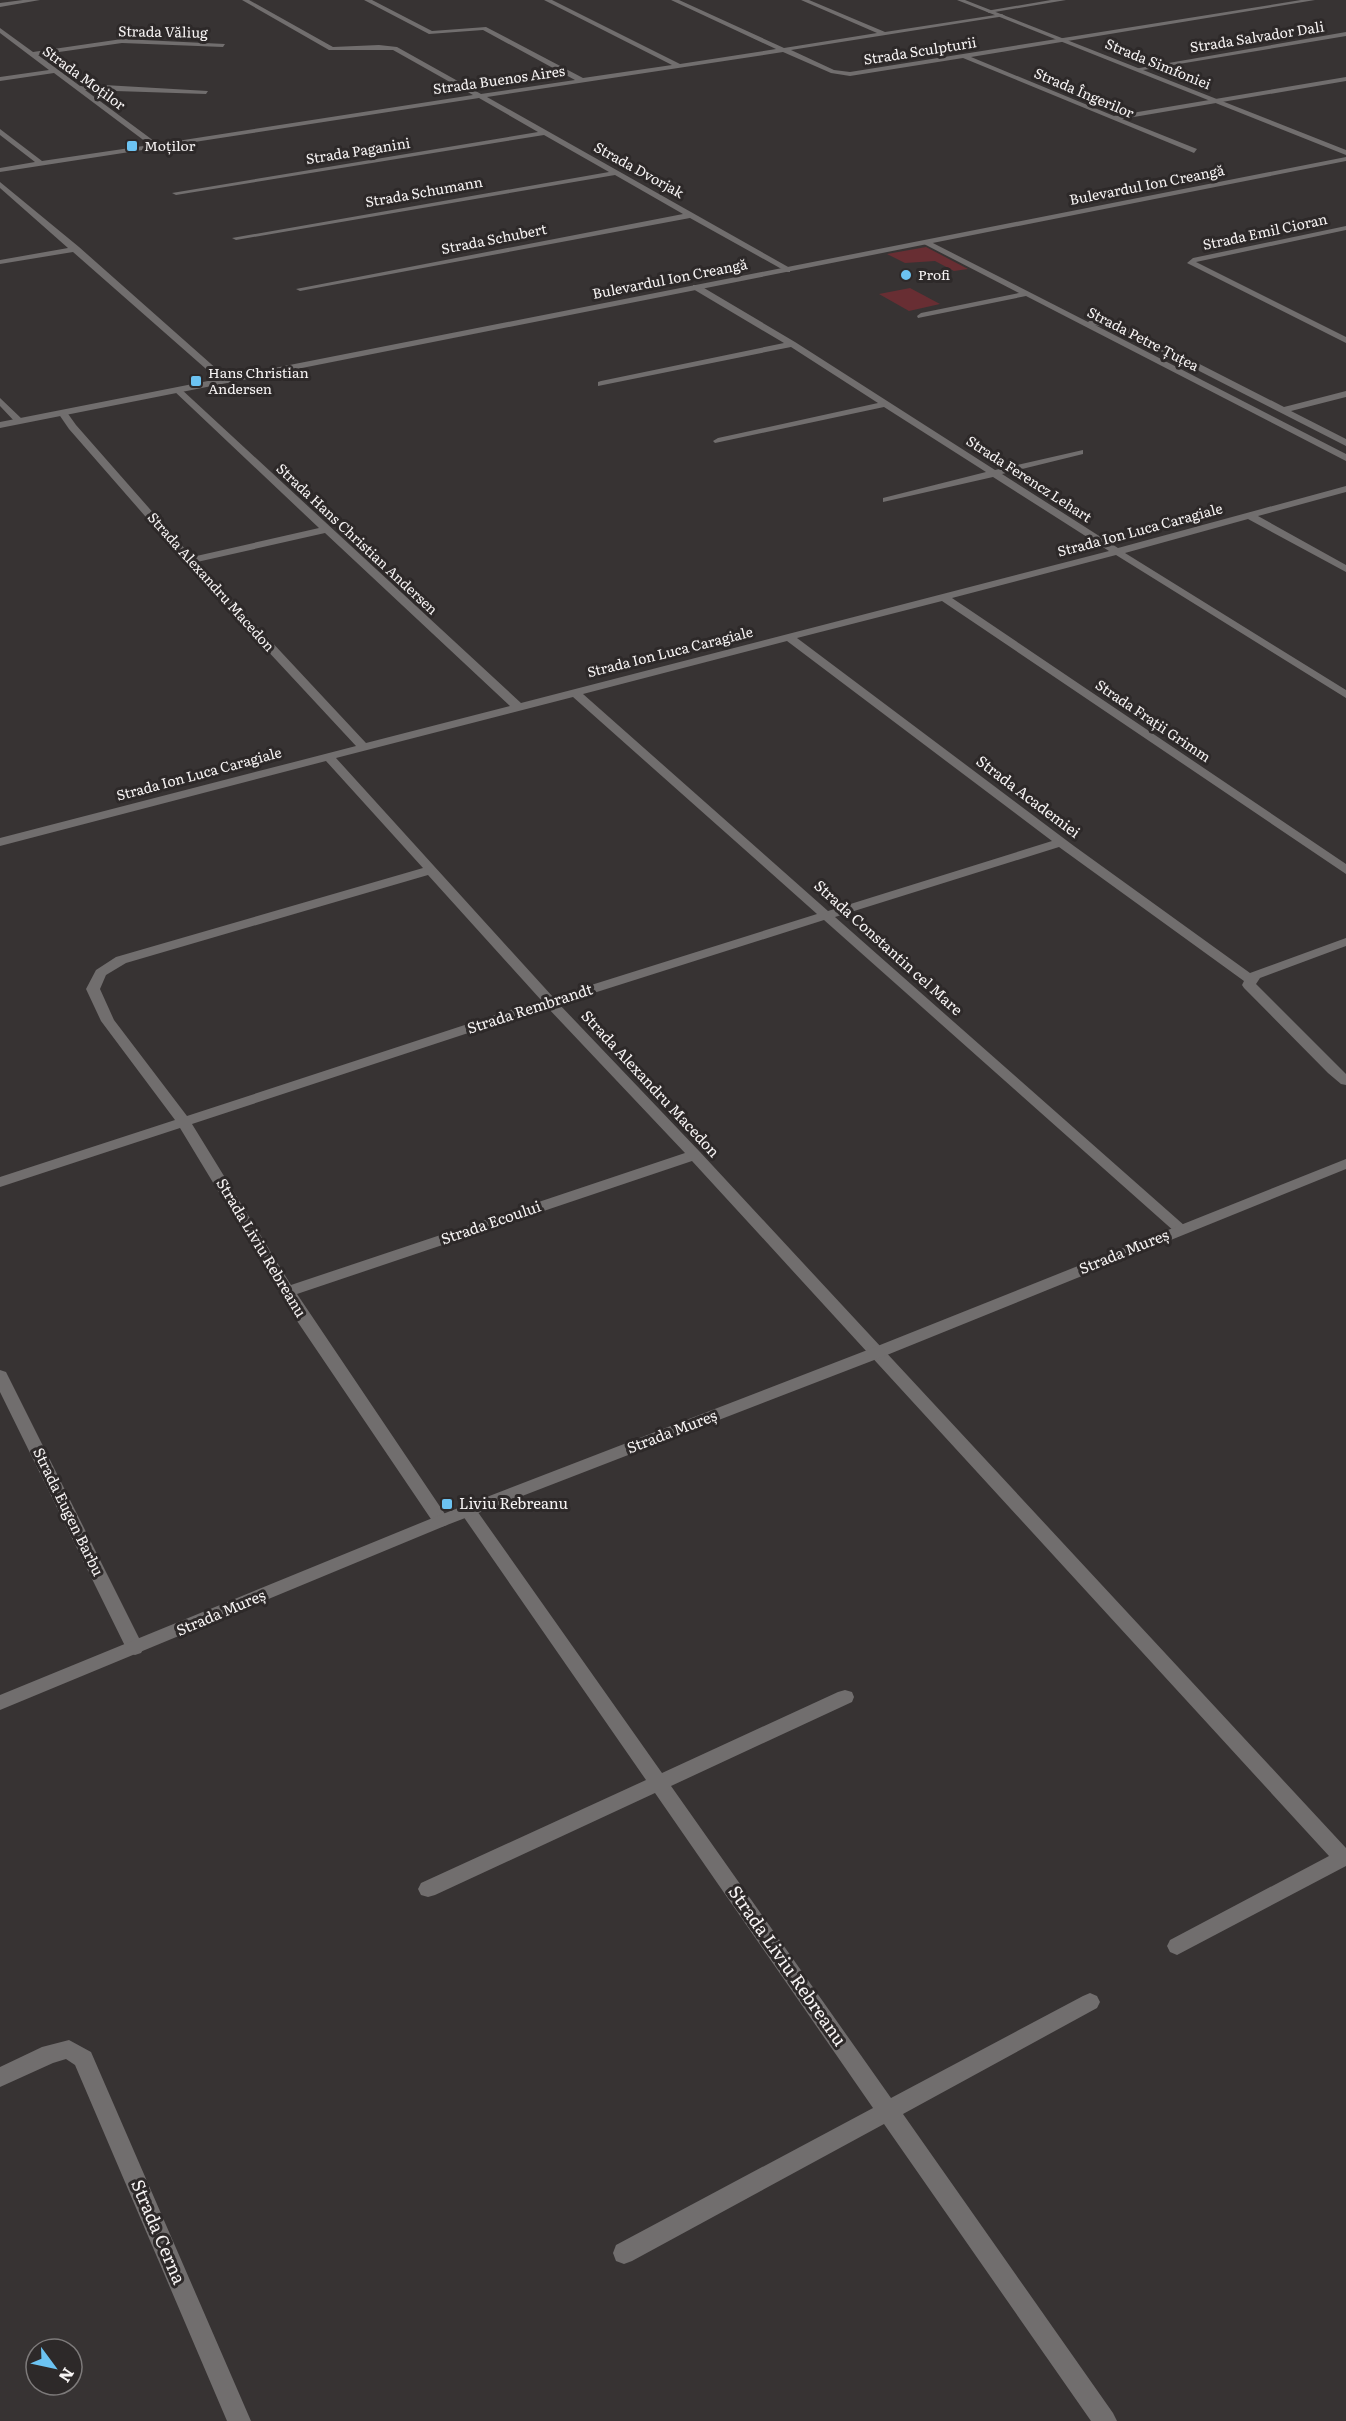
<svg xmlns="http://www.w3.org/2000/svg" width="1346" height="2421" viewBox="0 0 1346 2421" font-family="Literata,serif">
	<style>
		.green { fill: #682e33 }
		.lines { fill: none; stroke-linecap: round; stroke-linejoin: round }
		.minor { fill: #716e6e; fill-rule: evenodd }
		.tertiary { fill: #716e6e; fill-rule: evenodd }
		.poi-dot { fill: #6cc3f2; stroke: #2d2929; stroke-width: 2 }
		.labels { text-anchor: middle; stroke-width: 6; stroke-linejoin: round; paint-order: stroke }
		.far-street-label { font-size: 14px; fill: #f6f3f3; stroke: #2d2929 }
		.far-poi-label { font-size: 14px; fill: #f6f3f3; stroke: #2d2929; text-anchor: start }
		.street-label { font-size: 15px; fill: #f6f3f3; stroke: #2d2929 }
		.poi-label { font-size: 15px; fill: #f6f3f3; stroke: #2d2929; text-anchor: start }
		.near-street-label { font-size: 18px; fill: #f6f3f3; stroke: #2d2929 }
	</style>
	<rect width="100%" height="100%" fill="#373333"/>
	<!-- green -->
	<path class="green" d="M 926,247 L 968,269 L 954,271 L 935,261 L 905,263 L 887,254 Z
		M 910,288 L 940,304 L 909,311 L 879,294 Z"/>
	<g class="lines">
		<!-- minor -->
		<path class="minor" d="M 242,0 L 249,0 L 333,47 L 379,45 L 397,47 L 481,94 L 575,80 L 483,30 L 429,34 L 364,0 L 372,0 L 432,31 L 486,27 L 583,78 L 672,65 L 544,0 L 552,0 L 680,64 L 776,49 L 671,0 L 679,0 L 784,48 L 877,33 L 801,0 L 809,0 L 885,32 L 1002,14 L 1005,16 L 791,50 L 834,70 L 850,72 L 1301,0 L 1315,0 L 971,57 L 1114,116 L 1346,77 L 1346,81 L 1122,119 L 1197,149 L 1194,153 L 963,58 L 850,76 L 831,73 L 783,52 L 487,97 L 790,268 L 790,272 L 787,272 L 690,218 L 300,291 L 296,289 L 683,214 L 615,175 L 236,240 L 232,238 L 609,172 L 544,135 L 176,195 L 172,193 L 538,132 L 479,98 L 0,172 L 0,168 L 35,162 L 0,135 L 0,129 L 42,161 L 150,145 L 54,73 L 0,81 L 0,77 L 49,70 L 0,33 L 0,28 L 33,52 L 122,39 L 225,44 L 223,47 L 122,43 L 38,55 L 80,86 L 104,85 L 208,91 L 206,94 L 85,90 L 158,144 L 473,95 L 393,50 L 329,50 Z
			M 1051,0 L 1066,0 L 989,13 L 986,11 Z
			M 1346,32 L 1346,36 L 1137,71 L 1134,69 Z
			M 0,182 L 79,247 L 228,379 L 228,383 L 222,383 L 73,252 L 0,264 L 0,260 L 68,248 L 0,188 Z
			M 1346,226 L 1346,230 L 1196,262 L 1346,337 L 1346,343 L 1187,263 L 1193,258 Z
			M 927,240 L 1088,322 L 1092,319 L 1131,329 L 1284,407 L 1346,391 L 1346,397 L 1291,411 L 1346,439 L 1346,446 L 1125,333 L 1095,325 L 1346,454 L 1346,461 L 1026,296 L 918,318 L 917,316 L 921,313 L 1019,293 L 924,244 L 923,242 Z
			M 693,285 L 699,285 L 795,342 L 995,470 L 1083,450 L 1083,454 L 1002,474 L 1118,548 L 1346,486 L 1346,492 L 1258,516 L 1346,565 L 1346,572 L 1248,519 L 1125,553 L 1346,690 L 1346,698 L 1116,555 L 952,598 L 1346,864 L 1346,874 L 942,601 L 797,638 L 1074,846 L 1250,973 L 1346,938 L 1346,946 L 1260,978 L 1256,984 L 1346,1074 L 1346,1085 L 1341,1084 L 1328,1073 L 1244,988 L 1242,985 L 1244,981 L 1059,847 L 835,917 L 1185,1226 L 1188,1229 L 1185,1232 L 1175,1232 L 824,920 L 559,1004 L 700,1152 L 1346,1848 L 1346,1866 L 1177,1955 L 1170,1952 L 1167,1946 L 1170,1940 L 1329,1856 L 692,1161 L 297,1294 L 447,1517 L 450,1521 L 447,1525 L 441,1527 L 435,1525 L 295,1318 L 180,1128 L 0,1187 L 0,1177 L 175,1120 L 101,1021 L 86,989 L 96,970 L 116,957 L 423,868 L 326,761 L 0,846 L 0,838 L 356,746 L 186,563 L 69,429 L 58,413 L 60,411 L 66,411 L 76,425 L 192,557 L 319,528 L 173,390 L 180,388 L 521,703 L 1109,551 L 993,477 L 883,502 L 883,498 L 986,472 L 884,407 L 715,443 L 713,441 L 718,438 L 878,403 L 791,347 L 598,386 L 598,382 L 601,381 L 784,343 L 693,289 ZM 325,533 L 510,706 L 366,743 L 197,562 ZM 787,641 L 1052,841 L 828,911 L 583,694 ZM 573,697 L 817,914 L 553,997 L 336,758 ZM 428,875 L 541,1000 L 187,1116 L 114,1020 L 100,989 L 106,975 L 126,963 ZM 547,1007 L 685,1153 L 291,1285 L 192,1124 Z
			M 0,398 L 22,419 L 22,423 L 16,423 L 0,406 Z
			M 0,1370 L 6,1372 L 144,1648 L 141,1653 L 135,1655 L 129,1653 L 126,1648 L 0,1392 Z
			M 469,1506 L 475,1508 L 662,1773 L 838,1692 L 845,1690 L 852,1692 L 854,1697 L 852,1702 L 671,1786 L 891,2098 L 1083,1996 L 1090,1993 L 1097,1996 L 1100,2002 L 1097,2008 L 903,2114 L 1113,2413 L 1117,2421 L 1091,2421 L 884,2124 L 632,2261 L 624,2264 L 616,2261 L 613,2253 L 616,2245 L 873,2108 L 655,1793 L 435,1895 L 428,1897 L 421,1895 L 418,1889 L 421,1883 L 646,1780 L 463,1516 L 460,1512 L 463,1508 Z
			M 69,2040 L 91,2052 L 251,2421 L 227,2421 L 75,2065 L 66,2059 L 53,2063 L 0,2087 L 0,2067 L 42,2047 Z"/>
		<!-- tertiary -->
		<path class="tertiary" d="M 23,0 L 40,0 L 0,7 L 0,3 Z
			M 957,0 L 965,0 L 1346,150 L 1346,155 Z
			M 1346,157 L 1346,161 L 0,428 L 0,422 Z
			M 1346,1159 L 1346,1169 L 882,1357 L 447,1525 L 0,1710 L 0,1695 L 435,1517 L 870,1349 Z"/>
	</g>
	<!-- markers -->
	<g class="poi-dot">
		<rect x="126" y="140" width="12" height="12" rx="3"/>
		<circle cx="906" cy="275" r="6"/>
		<rect x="190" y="375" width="12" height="12" rx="3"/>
		<rect x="441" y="1498" width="12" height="12" rx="3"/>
	</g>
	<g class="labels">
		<!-- far-street labels -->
		<g class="far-street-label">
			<text transform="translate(163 32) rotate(1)" y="5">Strada Văliug</text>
			<text transform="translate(1257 37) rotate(-9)" y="5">Strada Salvador Dali</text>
			<text transform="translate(920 51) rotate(-9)" y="5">Strada Sculpturii</text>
			<text transform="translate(1158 64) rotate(22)" y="5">Strada Simfoniei</text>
			<text transform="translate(84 78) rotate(36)" y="5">Strada Moților</text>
			<text transform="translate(499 80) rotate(-8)" y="5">Strada Buenos Aires</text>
			<text transform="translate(1084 93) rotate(23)" y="5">Strada Îngerilor</text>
			<text transform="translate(358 151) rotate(-9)" y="5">Strada Paganini</text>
			<text transform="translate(639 170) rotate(29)" y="5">Strada Dvorjak</text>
			<text transform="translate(1147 185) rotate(-11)" y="5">Bulevardul Ion Creangă</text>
			<text transform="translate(424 192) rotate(-10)" y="5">Strada Schumann</text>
			<text transform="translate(1265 232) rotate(-12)" y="5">Strada Emil Cioran</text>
			<text transform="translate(494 239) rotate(-11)" y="5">Strada Schubert</text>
			<text transform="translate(670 279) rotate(-11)" y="5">Bulevardul Ion Creangă</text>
			<text transform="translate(1143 339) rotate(27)" y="5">Strada Petre Țuțea</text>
			<text transform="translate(1029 479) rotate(33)" y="5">Strada Ferencz Lehart</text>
			<text transform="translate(1140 530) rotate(-15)" y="5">Strada Ion Luca Caragiale</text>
			<text transform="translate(357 539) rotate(43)" y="5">Strada Hans Christian Andersen</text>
			<text transform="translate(211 582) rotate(48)" y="5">Strada Alexandru Macedon</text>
			<text transform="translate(670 652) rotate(-14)" y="5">Strada Ion Luca Caragiale</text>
			<text transform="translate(1153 721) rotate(34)" y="5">Strada Frații Grimm</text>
			<text transform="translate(199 774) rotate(-15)" y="5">Strada Ion Luca Caragiale</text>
		</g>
		<!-- far-poi labels -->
		<g class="far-poi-label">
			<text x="144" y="151">Moților</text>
			<text x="918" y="280">Profi</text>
			<text x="208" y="378">Hans Christian<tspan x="208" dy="16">Andersen</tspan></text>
		</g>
		<!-- street labels -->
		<g class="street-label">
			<text transform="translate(1028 797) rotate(37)" y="5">Strada Academiei</text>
			<text transform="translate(888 948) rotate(42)" y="5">Strada Constantin cel Mare</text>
			<text transform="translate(530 1009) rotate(-18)" y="5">Strada Rembrandt</text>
			<text transform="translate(650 1084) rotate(47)" y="5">Strada Alexandru Macedon</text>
			<text transform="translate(491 1223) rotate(-19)" y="5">Strada Ecoului</text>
			<text transform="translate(261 1248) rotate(59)" y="5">Strada Liviu Rebreanu</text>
			<text transform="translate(1124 1252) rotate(-22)" y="5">Strada Mureș</text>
			<text transform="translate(672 1432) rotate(-21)" y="5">Strada Mureș</text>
			<text transform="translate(68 1512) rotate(64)" y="5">Strada Eugen Barbu</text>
			<text transform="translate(221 1613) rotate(-23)" y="5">Strada Mureș</text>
		</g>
		<!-- poi labels -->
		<g class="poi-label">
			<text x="459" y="1509">Liviu Rebreanu</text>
		</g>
		<!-- near-street labels -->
		<g class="near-street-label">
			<text transform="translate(787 1966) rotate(55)" y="6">Strada Liviu Rebreanu</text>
			<text transform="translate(158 2232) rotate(67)" y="6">Strada Cerna</text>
		</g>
	</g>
	<!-- north arrow -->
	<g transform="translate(54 2367) rotate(123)"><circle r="28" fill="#2d2929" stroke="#7d7a7a" stroke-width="1.5"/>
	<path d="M0-4.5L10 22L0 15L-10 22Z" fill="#6cc3f2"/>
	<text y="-9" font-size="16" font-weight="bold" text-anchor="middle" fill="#f6f3f3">N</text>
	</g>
</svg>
